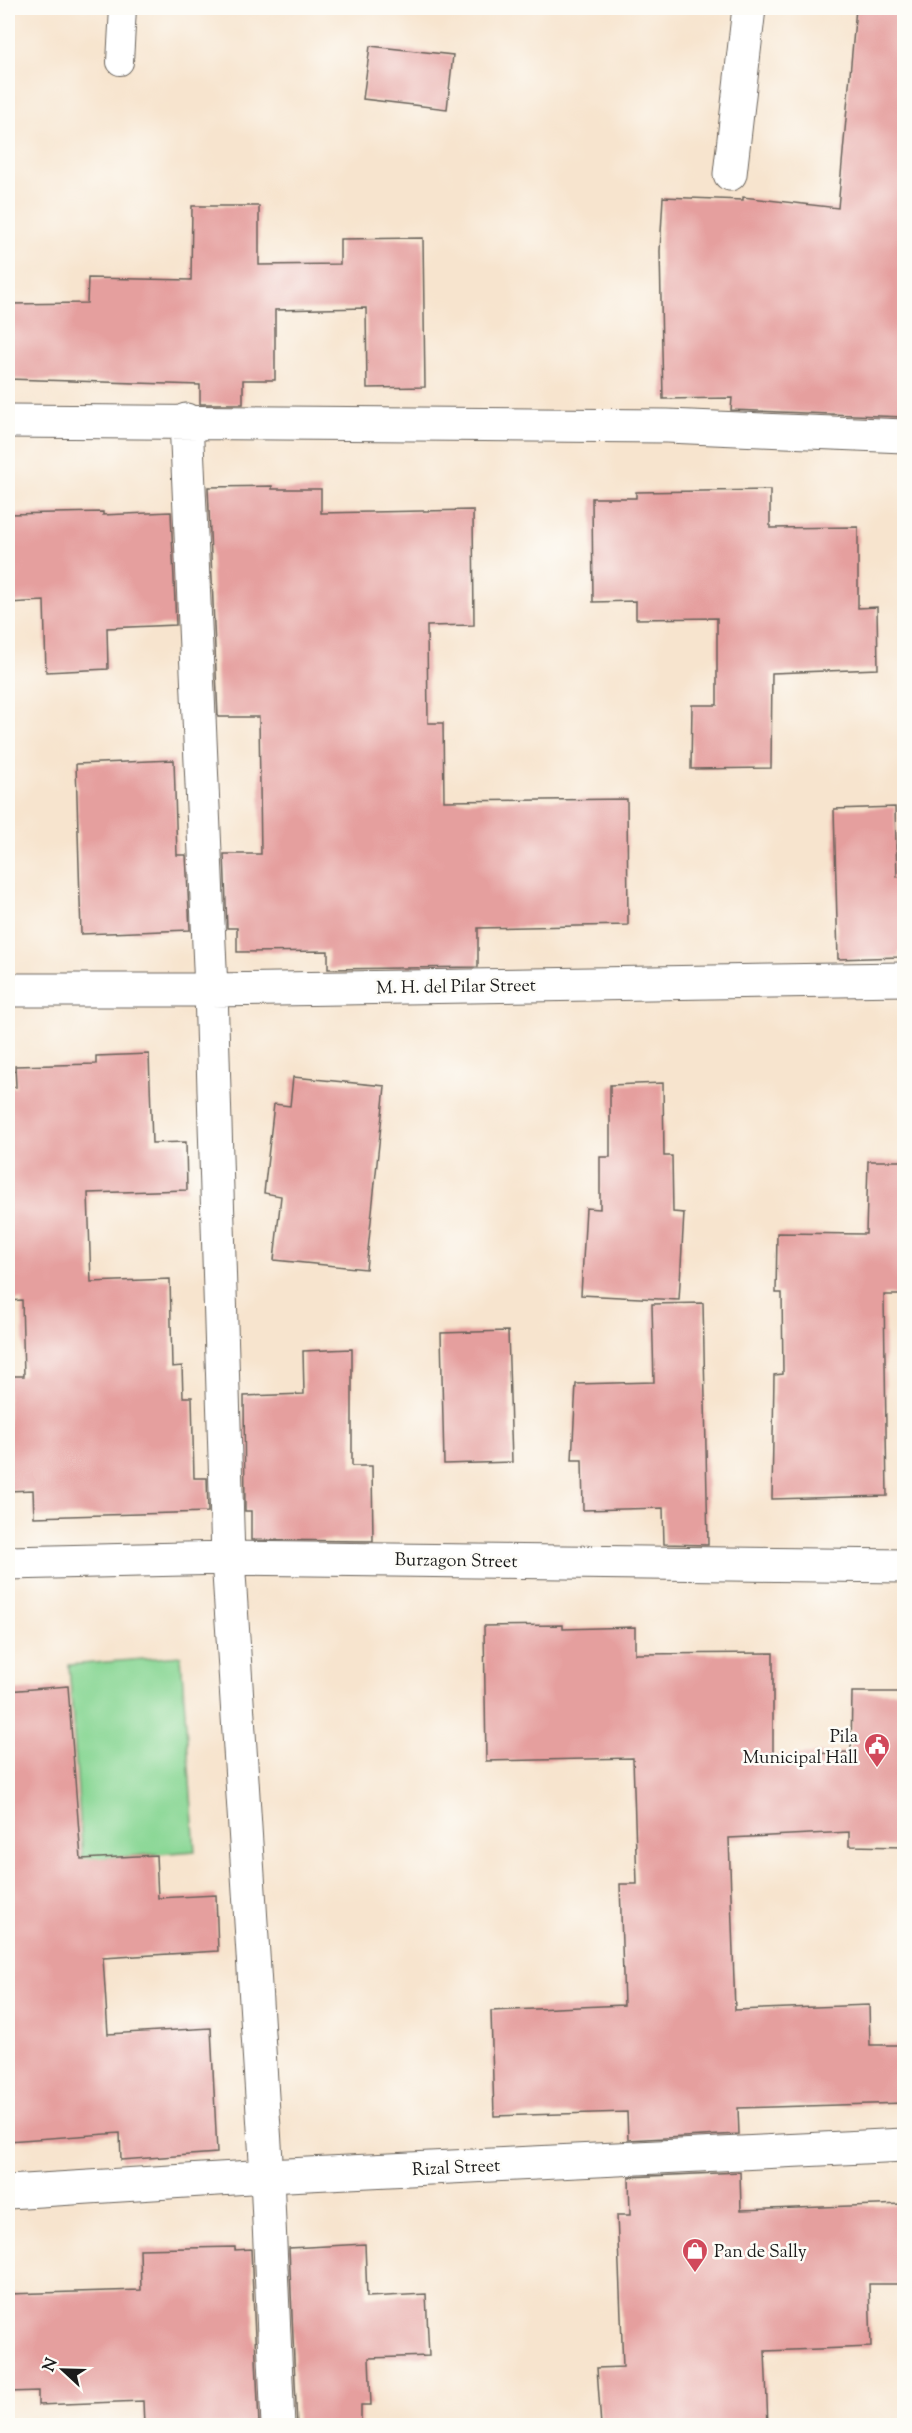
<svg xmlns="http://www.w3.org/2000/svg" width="912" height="2433" viewBox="0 0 912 2433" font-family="'Sorts Mill Goudy',serif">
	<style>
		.green { fill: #8ad795; stroke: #537a58; stroke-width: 1.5 }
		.building { fill: #e59f9e }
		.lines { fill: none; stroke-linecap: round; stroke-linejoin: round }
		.lane-casing { stroke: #69625a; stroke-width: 28 }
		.street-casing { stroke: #69625a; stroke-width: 35 }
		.secondary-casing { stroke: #69625a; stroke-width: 35 }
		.lane { stroke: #fff; stroke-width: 26 }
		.street { stroke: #fff; stroke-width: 33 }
		.secondary { stroke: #fff; stroke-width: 33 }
		.labels { text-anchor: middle; stroke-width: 5; stroke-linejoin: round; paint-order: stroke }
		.street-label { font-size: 18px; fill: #1c1c1c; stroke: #fdfcf7 }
		.poi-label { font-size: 18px; fill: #1c1c1c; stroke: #fdfcf7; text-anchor: end }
	</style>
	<rect width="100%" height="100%" fill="#fdfcf7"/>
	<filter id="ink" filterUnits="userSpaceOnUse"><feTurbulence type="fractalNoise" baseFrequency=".0167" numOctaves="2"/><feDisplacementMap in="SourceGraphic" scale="12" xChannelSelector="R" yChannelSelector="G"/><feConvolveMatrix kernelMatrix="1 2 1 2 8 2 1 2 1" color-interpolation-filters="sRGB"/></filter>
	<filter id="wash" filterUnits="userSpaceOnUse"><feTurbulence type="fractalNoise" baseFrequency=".008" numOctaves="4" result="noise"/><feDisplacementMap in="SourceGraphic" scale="24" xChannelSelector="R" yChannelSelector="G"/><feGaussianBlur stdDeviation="1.35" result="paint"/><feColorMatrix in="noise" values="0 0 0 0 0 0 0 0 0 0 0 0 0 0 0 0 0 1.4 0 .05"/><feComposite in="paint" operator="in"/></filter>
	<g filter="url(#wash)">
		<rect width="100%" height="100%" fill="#f7e4ce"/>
		<!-- green -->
		<path class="green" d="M 181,1656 L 195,1851 L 83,1860 L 69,1665 Z"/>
		<g id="blocks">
			<!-- building -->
			<path class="building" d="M 856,8 L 904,8 L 904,417 L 731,410 L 732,398 L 663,399 L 660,251 L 663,197 L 743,200 L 743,197 L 838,208 Z
				M 370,46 L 453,55 L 447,109 L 363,99 Z
				M 192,206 L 259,206 L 259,265 L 340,264 L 340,239 L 423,238 L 425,387 L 367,388 L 366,308 L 275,310 L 275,380 L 243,380 L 243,404 L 200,404 L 200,385 L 8,379 L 8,304 L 87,303 L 88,278 L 191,280 Z
				M 272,486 L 272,489 L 321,489 L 321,513 L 473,510 L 474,625 L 427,626 L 428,723 L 443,723 L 444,801 L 627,799 L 628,925 L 478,928 L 478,967 L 328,969 L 328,951 L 237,952 L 237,928 L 227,928 L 224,854 L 261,854 L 259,717 L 218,717 L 208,487 Z
				M 770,490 L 770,528 L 858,527 L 858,608 L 877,607 L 878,669 L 772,673 L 771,768 L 691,769 L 692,705 L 717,705 L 717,618 L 636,619 L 636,601 L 593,602 L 592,498 L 636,498 L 636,492 Z
				M 103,512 L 103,515 L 171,512 L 176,625 L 107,628 L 108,669 L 46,672 L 44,601 L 8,603 L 8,514 Z
				M 174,760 L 177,855 L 186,855 L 190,930 L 81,934 L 76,764 Z
				M 895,807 L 897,877 L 904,876 L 904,952 L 899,952 L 899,957 L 838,959 L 834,809 Z
				M 149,1054 L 152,1143 L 186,1142 L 187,1190 L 88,1193 L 91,1282 L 170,1279 L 172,1367 L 182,1366 L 183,1397 L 192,1397 L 194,1478 L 207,1478 L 208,1512 L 34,1517 L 33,1490 L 8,1491 L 8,1376 L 24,1376 L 22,1300 L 8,1301 L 8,1087 L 16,1087 L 15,1066 L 96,1064 L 96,1056 Z
				M 293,1077 L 385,1086 L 366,1269 L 274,1260 L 281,1196 L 264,1193 L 274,1104 L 290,1106 Z
				M 663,1083 L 664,1156 L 672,1156 L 673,1212 L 684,1213 L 679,1300 L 581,1295 L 586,1208 L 600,1209 L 600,1157 L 610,1157 L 610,1085 Z
				M 868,1161 L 904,1161 L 904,1295 L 884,1295 L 887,1496 L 772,1499 L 774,1375 L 783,1374 L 782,1293 L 776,1293 L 777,1233 L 866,1234 Z
				M 703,1303 L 708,1545 L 664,1544 L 663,1508 L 583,1510 L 582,1460 L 572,1460 L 576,1384 L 654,1382 L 652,1304 Z
				M 508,1331 L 512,1462 L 444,1464 L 441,1333 Z
				M 352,1349 L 352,1466 L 372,1466 L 373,1541 L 251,1540 L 251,1511 L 245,1511 L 244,1396 L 304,1394 L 303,1351 Z
				M 563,1625 L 563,1629 L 635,1627 L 635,1654 L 773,1653 L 773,1756 L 851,1752 L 852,1692 L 904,1692 L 904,1847 L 849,1846 L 849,1832 L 729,1838 L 735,2010 L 869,2005 L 870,2045 L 904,2045 L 904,2103 L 738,2108 L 739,2134 L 628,2140 L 627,2112 L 494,2116 L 491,2011 L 624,2005 L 620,1884 L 637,1884 L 633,1758 L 486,1761 L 484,1626 Z
				M 68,1686 L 81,1859 L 156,1855 L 158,1898 L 216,1895 L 218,1951 L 103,1958 L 108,2034 L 211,2028 L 217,2153 L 121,2160 L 120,2133 L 8,2141 L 8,1691 Z
				M 740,2172 L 741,2210 L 904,2204 L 904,2284 L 869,2284 L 871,2347 L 765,2351 L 768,2426 L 601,2426 L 597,2368 L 623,2367 L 617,2215 L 630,2215 L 629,2177 Z
				M 365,2244 L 367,2297 L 426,2294 L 429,2356 L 369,2358 L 371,2405 L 361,2405 L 361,2426 L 297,2426 L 289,2248 Z
				M 235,2247 L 235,2250 L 251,2249 L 259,2424 L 144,2426 L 143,2401 L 38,2405 L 38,2391 L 8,2392 L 8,2294 L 141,2290 L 140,2249 Z"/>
		</g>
	</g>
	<g filter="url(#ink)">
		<use href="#blocks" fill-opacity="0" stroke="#69625a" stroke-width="1.5"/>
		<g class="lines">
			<defs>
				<path id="lane" d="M 120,62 L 123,8"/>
				<path id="street" d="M 730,174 L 749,8
					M 186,420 L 211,990 L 228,1558 L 267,2176 L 278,2426
					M 8,421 L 667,426 L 904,436
					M 8,990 L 211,990 L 904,979
					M 8,1563 L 228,1558 L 904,1566"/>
				<path id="secondary" d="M 8,2192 L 267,2176 L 904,2145"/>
			</defs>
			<!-- lane casing -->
			<use href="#lane" class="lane-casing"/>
			<!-- street casing -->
			<use href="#street" class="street-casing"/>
			<!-- secondary casing -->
			<use href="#secondary" class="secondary-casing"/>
			<!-- lane -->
			<use href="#lane" class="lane"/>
			<!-- street -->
			<use href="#street" class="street"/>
			<!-- secondary -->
			<use href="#secondary" class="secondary"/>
		</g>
	</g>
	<!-- icons -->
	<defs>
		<symbol id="civic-pin" viewBox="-11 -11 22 30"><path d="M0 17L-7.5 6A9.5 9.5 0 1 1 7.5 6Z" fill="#d1495b" stroke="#fdfcf7"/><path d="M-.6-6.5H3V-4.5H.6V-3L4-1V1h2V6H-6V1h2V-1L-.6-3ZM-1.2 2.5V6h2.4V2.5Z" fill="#fff"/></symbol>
		<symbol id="shop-pin" viewBox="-11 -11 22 30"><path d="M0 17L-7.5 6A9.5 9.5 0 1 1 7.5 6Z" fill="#d1495b" stroke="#fdfcf7"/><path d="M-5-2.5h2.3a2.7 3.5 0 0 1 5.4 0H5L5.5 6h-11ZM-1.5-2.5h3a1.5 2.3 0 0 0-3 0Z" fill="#fff"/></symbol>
	</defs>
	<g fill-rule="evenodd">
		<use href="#civic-pin" x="862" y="1731" width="30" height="40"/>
		<use href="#shop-pin" x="680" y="2236" width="30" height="40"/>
	</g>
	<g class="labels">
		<!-- street labels -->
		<g class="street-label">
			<text transform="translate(456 986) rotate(-1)" y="6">M. H. del Pilar Street</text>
			<text transform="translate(456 1560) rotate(1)" y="6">Burzagon Street</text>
			<text transform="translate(456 2167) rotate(-3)" y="6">Rizal Street</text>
		</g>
		<!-- poi labels -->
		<g class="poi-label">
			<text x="858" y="1742">Pila<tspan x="858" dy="21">Municipal Hall</tspan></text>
			<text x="714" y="2257" text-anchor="start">Pan de Sally</text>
		</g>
	</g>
	<!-- margin -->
	<rect width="912" height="2433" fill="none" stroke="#fdfcf7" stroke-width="30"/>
	<!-- north arrow -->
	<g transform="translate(63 2370) rotate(292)" stroke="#fdfcf7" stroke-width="4.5" paint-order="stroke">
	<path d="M0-4.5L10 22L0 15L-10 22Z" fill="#1c1c1c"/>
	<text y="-9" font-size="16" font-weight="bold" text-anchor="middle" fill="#1c1c1c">N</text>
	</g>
</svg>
